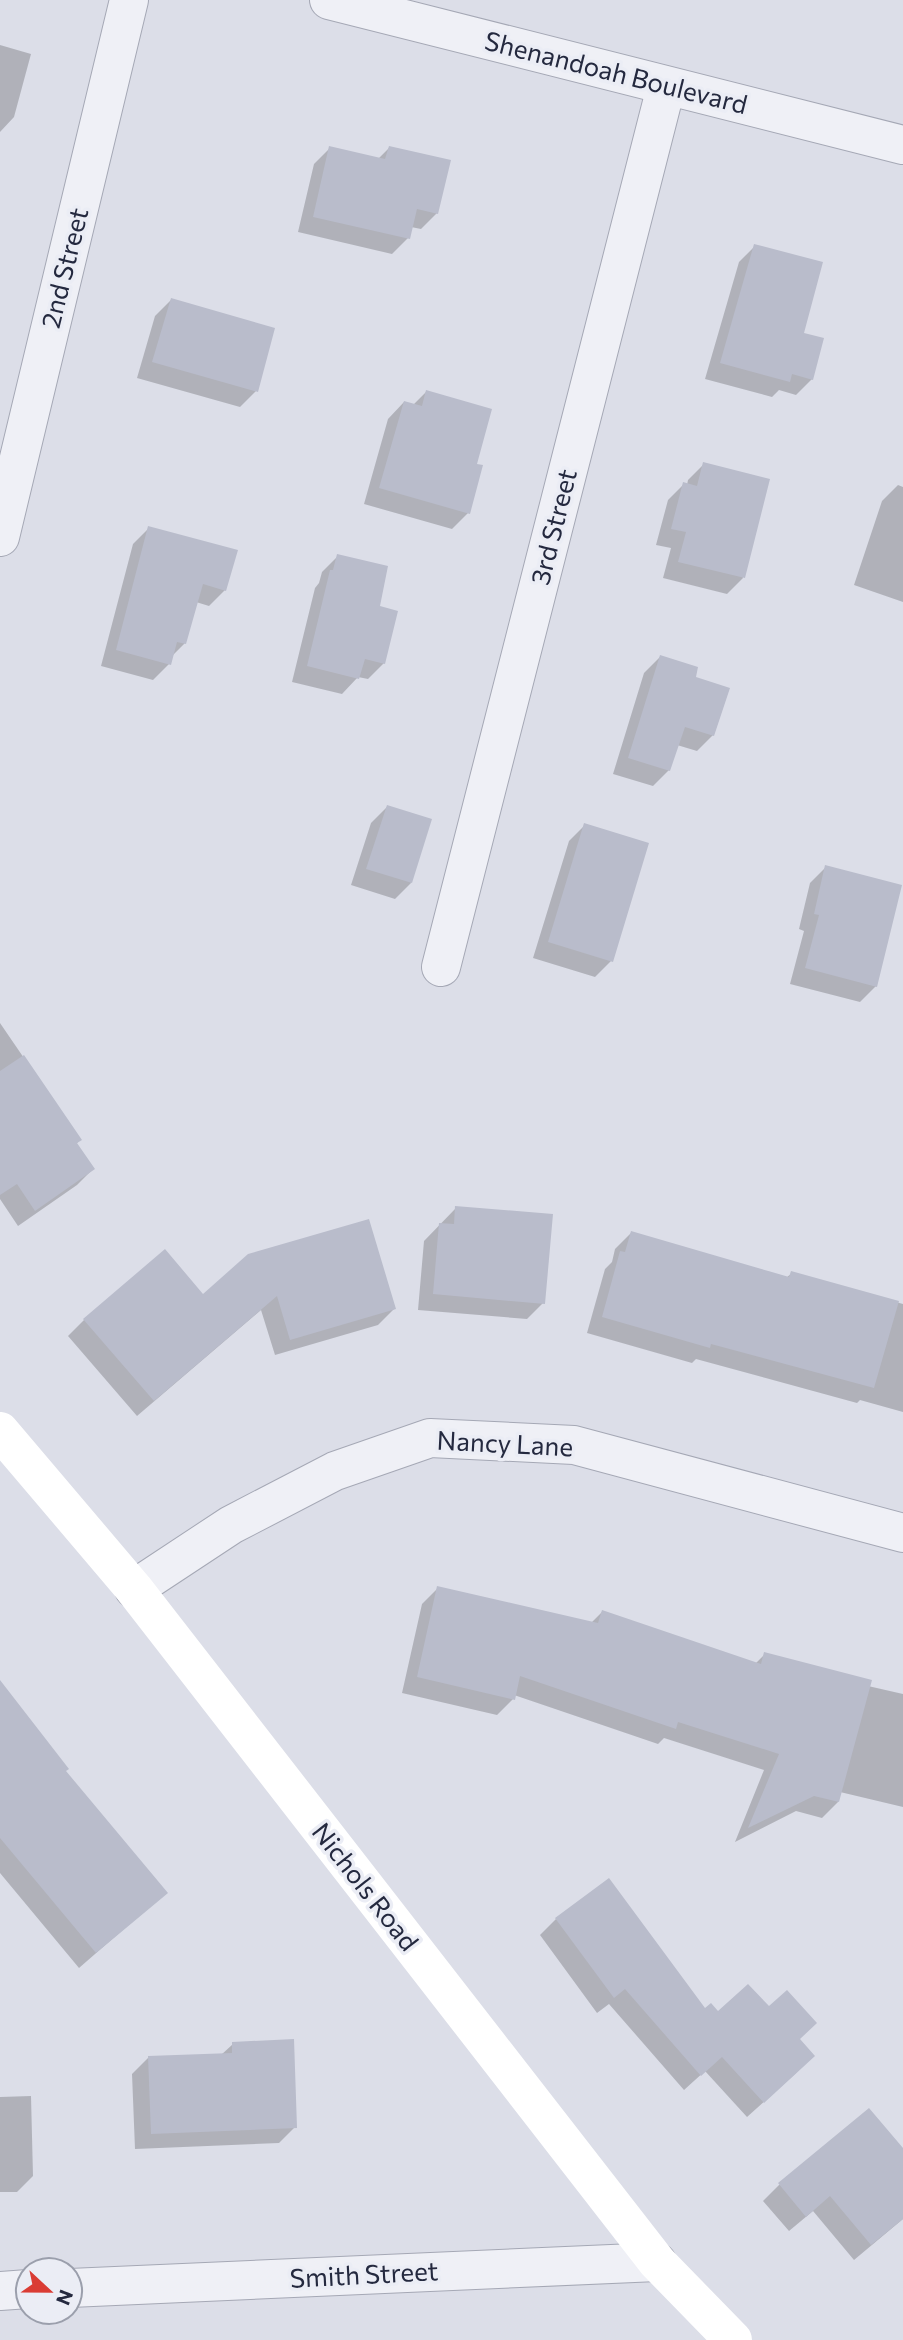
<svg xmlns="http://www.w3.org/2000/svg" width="903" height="2340" viewBox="0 0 903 2340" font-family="Commissioner,sans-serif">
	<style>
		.shadow { fill: #0003 }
		.building { fill: #b9bccb }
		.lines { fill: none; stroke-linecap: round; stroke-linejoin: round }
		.street-casing { stroke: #a5a8b5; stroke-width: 40 }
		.street { stroke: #eff0f6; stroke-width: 38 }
		.secondary { stroke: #fff; stroke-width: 38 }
		.labels { text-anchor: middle; stroke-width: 7; stroke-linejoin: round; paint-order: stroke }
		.street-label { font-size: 26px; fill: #24293f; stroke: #ebedf5 }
	</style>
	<rect width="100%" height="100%" fill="#dcdee8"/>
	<!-- shadow -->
	<path class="shadow" d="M 0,45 L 31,54 L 14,117 L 0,132 Z
		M 330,148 L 378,159 L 389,148 L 437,213 L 421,229 L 411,227 L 408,238 L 392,254 L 298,232 L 314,164 Z
		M 755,246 L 802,334 L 812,379 L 796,395 L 779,390 L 772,397 L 705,379 L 739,262 Z
		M 171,300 L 256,391 L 240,407 L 137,378 L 155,316 Z
		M 426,392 L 468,513 L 452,529 L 364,504 L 388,419 L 404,402 L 413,405 Z
		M 704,464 L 743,578 L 727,594 L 663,578 L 671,548 L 656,545 L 668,500 L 684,484 L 687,485 L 688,480 Z
		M 898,485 L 903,487 L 903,602 L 854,585 L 882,501 Z
		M 149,528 L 225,590 L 209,606 L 196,602 L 185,643 L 171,657 L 169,664 L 153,680 L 101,666 L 133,544 Z
		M 338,556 L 378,608 L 384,663 L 368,679 L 358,677 L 342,694 L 292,682 L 315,588 L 319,583 L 322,572 Z
		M 660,657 L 694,678 L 713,735 L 697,751 L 677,745 L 669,770 L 653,786 L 613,774 L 644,673 Z
		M 387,807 L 411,883 L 395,899 L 351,885 L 371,823 Z
		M 585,825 L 611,961 L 595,977 L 533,958 L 569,841 Z
		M 826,867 L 876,986 L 860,1002 L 790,984 L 804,931 L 799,929 L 810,883 Z
		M 0,1023 L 80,1140 L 76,1144 L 93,1169 L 77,1185 L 18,1226 L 0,1199 Z
		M 456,1208 L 543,1303 L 527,1319 L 418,1310 L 424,1241 Z
		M 631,1233 L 786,1278 L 792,1273 L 903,1304 L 903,1412 L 860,1400 L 857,1403 L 696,1359 L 692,1363 L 587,1333 L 605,1269 L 612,1262 L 615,1249 Z
		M 248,1256 L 394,1309 L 378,1325 L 275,1355 L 261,1310 L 137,1416 L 68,1336 L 84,1320 L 203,1296 Z
		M 438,1588 L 591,1623 L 602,1612 L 755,1664 L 765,1654 L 868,1686 L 903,1694 L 903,1807 L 840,1792 L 838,1802 L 822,1818 L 796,1811 L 735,1842 L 764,1770 L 664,1738 L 658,1744 L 514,1695 L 513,1699 L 497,1715 L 402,1693 L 422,1604 Z
		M 0,1683 L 64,1771 L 165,1893 L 79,1968 L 0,1873 Z
		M 556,1919 L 705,2011 L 798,2040 L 797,2072 L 747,2117 L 705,2071 L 684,2090 L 609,2004 L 597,2013 L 540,1935 Z
		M 233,2044 L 295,2127 L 279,2143 L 135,2149 L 132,2074 L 148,2058 L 221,2055 Z
		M 31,2096 L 33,2176 L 17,2192 L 0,2192 L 0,2097 Z
		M 869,2110 L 903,2151 L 903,2219 L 854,2260 L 813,2211 L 789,2231 L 763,2201 L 779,2185 Z"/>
	<!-- building -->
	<path class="building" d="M 329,146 L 385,159 L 389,146 L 451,160 L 438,214 L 417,209 L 410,239 L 313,217 Z
		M 754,244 L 823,262 L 804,333 L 824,338 L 813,380 L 792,374 L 790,382 L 720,363 Z
		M 171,298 L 275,328 L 258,392 L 152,362 Z
		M 426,390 L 492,409 L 477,464 L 483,465 L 470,514 L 379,488 L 404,401 L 422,406 Z
		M 703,462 L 770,479 L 745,578 L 678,562 L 686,532 L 671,529 L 683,482 L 697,486 Z
		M 148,526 L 238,550 L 226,591 L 203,584 L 186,644 L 177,642 L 171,665 L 116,650 Z
		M 337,554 L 388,566 L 380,606 L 398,611 L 385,664 L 365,659 L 359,679 L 307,666 L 330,570 L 333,570 Z
		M 660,655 L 698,667 L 696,677 L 730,688 L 714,736 L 685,727 L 670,771 L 628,758 Z
		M 387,805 L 432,819 L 412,883 L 366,869 Z
		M 584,823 L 649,843 L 613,962 L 548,942 Z
		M 825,865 L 902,885 L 877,987 L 805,968 L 819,915 L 814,914 Z
		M 24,1055 L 82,1140 L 77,1143 L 95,1169 L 35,1211 L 17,1184 L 0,1195 L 0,1071 Z
		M 455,1206 L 553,1214 L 545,1304 L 433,1294 L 439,1223 L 454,1224 Z
		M 369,1219 L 396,1309 L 290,1340 L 277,1296 L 154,1401 L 83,1319 L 165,1249 L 203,1294 L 248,1254 Z
		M 631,1231 L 789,1277 L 791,1271 L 899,1301 L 874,1388 L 711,1344 L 710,1348 L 602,1317 L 620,1251 L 625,1252 Z
		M 437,1586 L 598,1623 L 602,1610 L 761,1664 L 764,1652 L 872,1680 L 839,1802 L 814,1796 L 748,1828 L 779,1754 L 678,1722 L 676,1729 L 520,1676 L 515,1700 L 417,1677 Z
		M 0,1680 L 69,1769 L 66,1771 L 168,1893 L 96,1953 L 0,1838 Z
		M 609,1878 L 705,2008 L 711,2003 L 718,2011 L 748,1984 L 769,2006 L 787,1990 L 817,2023 L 800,2039 L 815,2056 L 764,2103 L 722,2057 L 701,2076 L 625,1989 L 614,1998 L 555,1918 Z
		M 294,2039 L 297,2128 L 151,2134 L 148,2056 L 232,2053 L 232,2042 Z
		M 869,2108 L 903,2148 L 903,2219 L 871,2245 L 830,2196 L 806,2217 L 778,2183 Z"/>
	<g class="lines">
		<defs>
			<path id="street" d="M 329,0 L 903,145
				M 0,537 L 129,0
				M 441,967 L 666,87
				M 134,1589 L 231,1525 L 335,1471 L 430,1438 L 574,1445 L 903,1533
				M 70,2288 L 657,2262
				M 0,2291 L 28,2289"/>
		</defs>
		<!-- street casing -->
		<use href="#street" class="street-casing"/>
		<!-- street -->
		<use href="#street" class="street"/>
		<!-- secondary -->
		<path class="secondary" d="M 0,1431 L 134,1589 L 657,2262 L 733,2340"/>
	</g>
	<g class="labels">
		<!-- street labels -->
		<g class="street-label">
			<text transform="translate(616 73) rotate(14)" y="9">Shenandoah Boulevard</text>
			<text transform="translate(65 268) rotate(-76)" y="9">2nd Street</text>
			<text transform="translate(554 527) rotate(-76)" y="9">3rd Street</text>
			<text transform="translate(505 1444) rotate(3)" y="9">Nancy Lane</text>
			<text transform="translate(365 1887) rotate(52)" y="9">Nichols Road</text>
			<text transform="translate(364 2275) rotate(-3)" y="9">Smith Street</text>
		</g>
	</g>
	<!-- north arrow -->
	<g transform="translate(49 2291) rotate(112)"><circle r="33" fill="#ebedf5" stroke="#9b9fac" stroke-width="2"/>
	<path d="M0-5L12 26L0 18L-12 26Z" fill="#da3c34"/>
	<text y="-10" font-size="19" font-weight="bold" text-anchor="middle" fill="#24293f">N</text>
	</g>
</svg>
